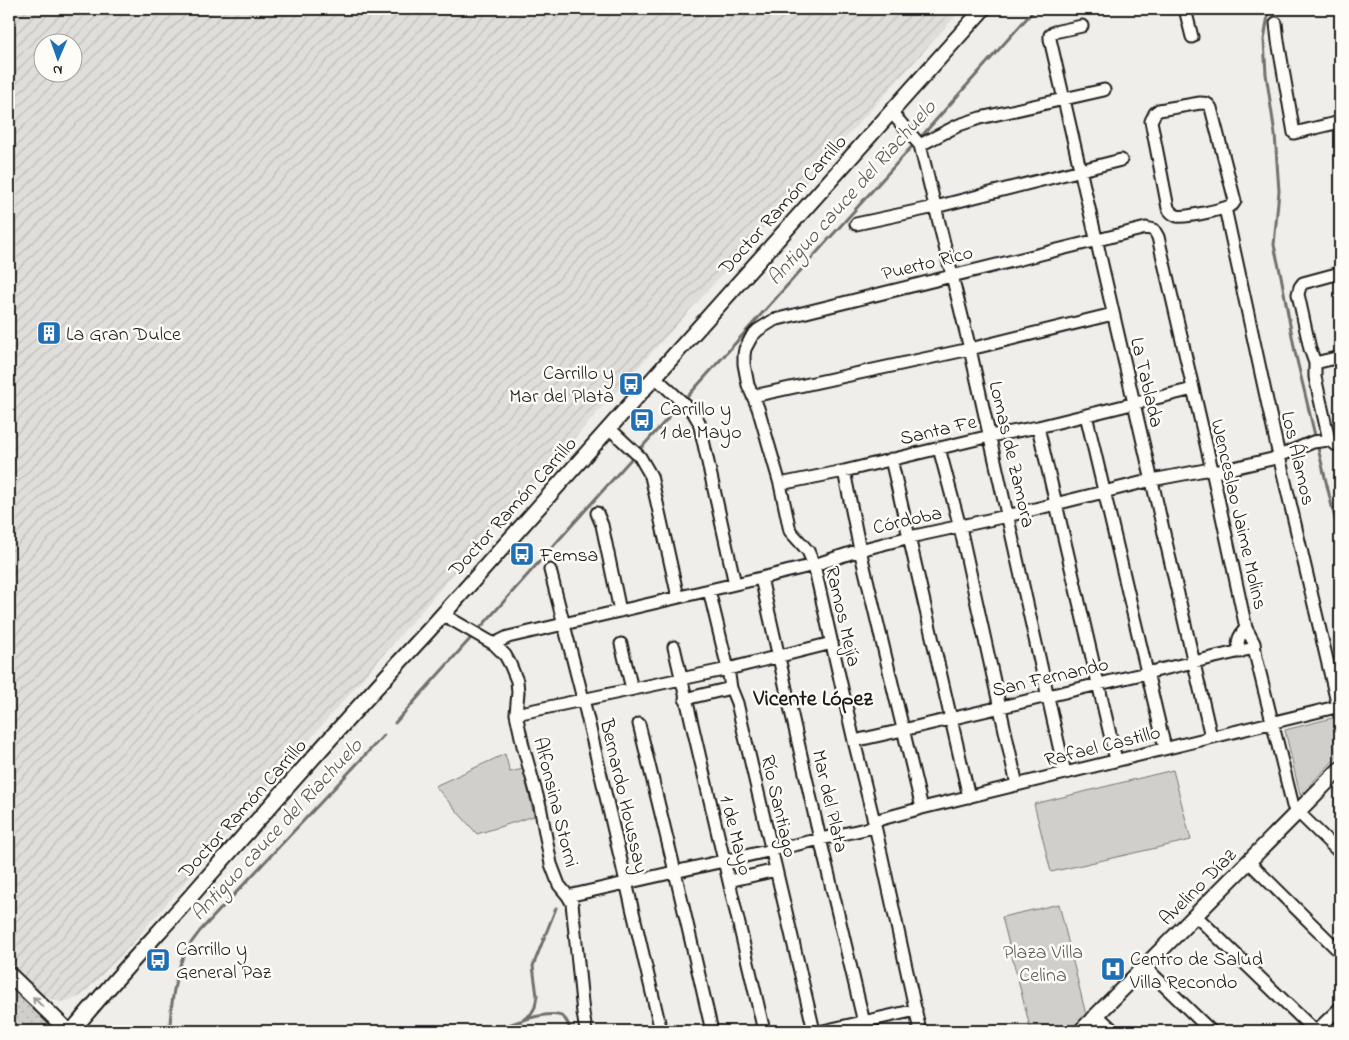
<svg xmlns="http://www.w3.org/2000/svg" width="1349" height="1040" viewBox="0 0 1349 1040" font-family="'Indie Flower',sans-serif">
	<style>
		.industrial { fill: url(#industrial-furrows); fill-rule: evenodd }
		.grass { fill: url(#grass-dots); stroke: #767674 }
		.green { fill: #d0cfcc; stroke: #767674 }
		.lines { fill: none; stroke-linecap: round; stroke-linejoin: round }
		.stream { stroke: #706f6d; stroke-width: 3 }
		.minor-casing { stroke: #1c1c1c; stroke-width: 15 }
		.tertiary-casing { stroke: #1c1c1c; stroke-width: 18 }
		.minor { stroke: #fdfcf7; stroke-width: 11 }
		.tertiary { stroke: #fdfcf7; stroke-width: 14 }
		.oneway { stroke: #989794 }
		.labels { text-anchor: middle; stroke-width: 5; stroke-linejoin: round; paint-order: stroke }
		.street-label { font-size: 20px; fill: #1c1c1c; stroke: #fdfcf7 }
		.poi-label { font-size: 20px; fill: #1c1c1c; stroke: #fdfcf7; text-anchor: start }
		.park-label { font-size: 20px; fill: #5b5b5a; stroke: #fdfcf7 }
		.water-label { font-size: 21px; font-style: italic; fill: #5b5b59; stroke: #fdfcf7 }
		.quarter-label { font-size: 22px; font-weight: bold; fill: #1c1c1c; stroke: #fdfcf7 }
	</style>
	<defs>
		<pattern id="industrial-furrows" width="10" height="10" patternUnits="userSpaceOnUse" patternTransform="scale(1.25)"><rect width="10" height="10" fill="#e0deda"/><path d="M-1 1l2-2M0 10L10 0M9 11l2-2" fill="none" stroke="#c0beba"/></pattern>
		<pattern id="grass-dots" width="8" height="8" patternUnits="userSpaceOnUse" patternTransform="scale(1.25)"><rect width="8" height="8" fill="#d0cfcc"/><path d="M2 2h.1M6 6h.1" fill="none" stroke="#b2b1af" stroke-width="1.8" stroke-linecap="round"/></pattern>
	</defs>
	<rect width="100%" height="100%" fill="#f0eeea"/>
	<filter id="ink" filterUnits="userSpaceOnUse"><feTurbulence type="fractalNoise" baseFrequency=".02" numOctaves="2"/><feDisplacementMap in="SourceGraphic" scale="10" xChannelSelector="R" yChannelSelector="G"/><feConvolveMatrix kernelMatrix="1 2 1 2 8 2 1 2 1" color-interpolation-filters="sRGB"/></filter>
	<g filter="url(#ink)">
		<!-- industrial -->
		<path class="industrial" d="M 9,9 L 962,9 L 513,506 L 128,948 L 81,996 L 71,1000 L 60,1002 L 53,1000 L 42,994 L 9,961 ZM 42,42 L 72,42 L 72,72 L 42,72 Z"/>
		<!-- grass -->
		<path class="grass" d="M 9,984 L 10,986 L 57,1031 L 16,1031 L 9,1025 Z"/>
		<!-- green -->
		<path class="green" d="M 1336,717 L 1340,740 L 1340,754 L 1300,795 L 1285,730 Z
			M 505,754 L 510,772 L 523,769 L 534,816 L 477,834 L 435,786 Z
			M 1173,770 L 1191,840 L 1051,872 L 1034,804 Z
			M 1059,904 L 1086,1015 L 1071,1031 L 1031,1031 L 1002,917 Z"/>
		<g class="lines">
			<!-- stream -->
			<path class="stream" d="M 1269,9 L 1264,40 L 1266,74 L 1275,134 L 1279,191 L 1274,245 L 1281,276 L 1295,352 L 1340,540
				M 919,139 L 1035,9
				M 688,396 L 915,143
				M 642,447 L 677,408
				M 481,627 L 631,459
				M 395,723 L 470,639
				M 520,1022 L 531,1014 L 535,1007 L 537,996 L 533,966 L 556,908
				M 170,1031 C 170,1007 175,976 184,954 C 188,946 195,938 200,931 L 384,735
				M 493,1031 C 508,1025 549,1008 563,1017 C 568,1021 569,1026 570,1031"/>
			<defs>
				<path id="minor" d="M 1185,9 L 1192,37
					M 1276,23 L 1278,41 L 1294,133 L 1340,122
					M 1082,26 L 1054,32 L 1050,35 L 1050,39 L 1211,737
					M 1200,103 C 1205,103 1208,103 1211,108 L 1235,201 L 1233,204 C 1227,209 1185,218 1177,216 C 1172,214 1170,212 1168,208 L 1151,121 L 1155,113 L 1159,110 Z
					M 891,112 L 920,145
					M 920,145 L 970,349 L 1065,773
					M 920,145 L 959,125 L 980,118 L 1104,90
					M 1225,208 L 1279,456 L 1340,715
					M 856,224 L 935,207 L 1121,160
					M 1315,363 L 1340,357
					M 655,377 L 693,412 L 699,422 L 735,584
					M 753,396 L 970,349 L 1113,314
					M 1086,415 L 1165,748
					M 1038,427 L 1116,760
					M 609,428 L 640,457 L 651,476 L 678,597
					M 1329,440 L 1315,377 L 1315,363 L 1310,349 L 1298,294 L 1300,287 L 1303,283 L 1340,273
					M 1329,440 L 1334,444 L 1340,445
					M 939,448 L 960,527 L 1017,785
					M 891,459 L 969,797
					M 844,471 L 860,550 L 922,808
					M 780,484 L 844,471 L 990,436 L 1038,427 L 1193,389
					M 597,513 L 602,525 L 620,611
					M 550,570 L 583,699 L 661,1031
					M 761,578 L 817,826 L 866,1031
					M 709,590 L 728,669 L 731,688 L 737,703 L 814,1031
					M 442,614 L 494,644 L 505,655 L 510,664 L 517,681 L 518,692 L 516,714 L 523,746 L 540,806 L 551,864 L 559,885 L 568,896 L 572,903 L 583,1013 L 586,1031
					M 494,644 L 508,637 L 761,578 L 814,565 L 860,550 L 910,537 L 1007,516 L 1152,480 L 1205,470 L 1220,471 L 1272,459 L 1313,442 L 1329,440
					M 621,644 L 632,689
					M 674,647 L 764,1031
					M 1240,652 C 1236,641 1239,636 1246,628
					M 685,699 L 731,688
					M 516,714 L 728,669 L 832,643
					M 639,724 L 672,859 L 712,1031
					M 854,741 L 903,730 L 1099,684 L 1254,648
					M 874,821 L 922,808 L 1340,706
					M 1249,862 L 1340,952
					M 729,881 L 776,870
					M 568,896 L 874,827
					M 1196,916 L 1315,1031
					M 1145,967 L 1211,1031
					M 1097,1015 L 1114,1031
					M 823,1031 L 916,1010
					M 920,1031 L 874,821 L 854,741 L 814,565 L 808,551 L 790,531 L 780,484 L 758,408 L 748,385 L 744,364 L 744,355 L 745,349 L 752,336 L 758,330 L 774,320 L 1146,228 L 1154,230 L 1158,237 L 1212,470 L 1246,628 L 1254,643 L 1256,657 L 1293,806 L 1298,812 L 1340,853
					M 1316,1031 L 1340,1008"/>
				<path id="tertiary" d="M 9,974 L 68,1031
					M 72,1031 C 110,984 152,940 192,895 C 270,806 348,717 429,630 L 983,9
					M 1081,1031 L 1340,769"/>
			</defs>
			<!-- minor casing -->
			<use href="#minor" class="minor-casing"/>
			<!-- tertiary casing -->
			<use href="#tertiary" class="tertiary-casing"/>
			<!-- minor -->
			<use href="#minor" class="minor"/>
			<!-- tertiary -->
			<use href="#tertiary" class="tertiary"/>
		</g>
		<!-- one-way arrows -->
		<defs><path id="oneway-shaft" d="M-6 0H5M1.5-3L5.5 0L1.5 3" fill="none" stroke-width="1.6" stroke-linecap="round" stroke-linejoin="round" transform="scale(1.25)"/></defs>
		<use class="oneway" href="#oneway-shaft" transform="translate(38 1002) rotate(-136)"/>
	</g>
	<!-- icons -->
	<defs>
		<symbol id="building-square" viewBox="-11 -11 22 22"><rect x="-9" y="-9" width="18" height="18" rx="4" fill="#1f6fb2" stroke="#fdfcf7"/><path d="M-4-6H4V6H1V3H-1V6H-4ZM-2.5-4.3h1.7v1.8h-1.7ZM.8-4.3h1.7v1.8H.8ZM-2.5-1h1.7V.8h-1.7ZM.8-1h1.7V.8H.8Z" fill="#fff"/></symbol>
		<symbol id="bus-square" viewBox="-11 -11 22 22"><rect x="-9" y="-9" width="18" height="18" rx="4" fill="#1f6fb2" stroke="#fdfcf7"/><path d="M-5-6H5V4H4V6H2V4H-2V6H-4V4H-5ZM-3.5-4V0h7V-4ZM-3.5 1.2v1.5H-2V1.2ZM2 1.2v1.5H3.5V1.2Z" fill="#fff"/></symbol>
		<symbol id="hospital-square" viewBox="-11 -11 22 22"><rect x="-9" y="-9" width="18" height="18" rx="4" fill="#1f6fb2" stroke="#fdfcf7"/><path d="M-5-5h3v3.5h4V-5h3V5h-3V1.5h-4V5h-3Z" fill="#fff"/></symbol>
	</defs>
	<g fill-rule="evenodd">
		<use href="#building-square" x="35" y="319" width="28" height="28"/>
		<use href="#bus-square" x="617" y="370" width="28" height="28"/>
		<use href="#bus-square" x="628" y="406" width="28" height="28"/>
		<use href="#bus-square" x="508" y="540" width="28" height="28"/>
		<use href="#bus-square" x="144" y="946" width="28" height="28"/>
		<use href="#hospital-square" x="1099" y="955" width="28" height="28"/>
	</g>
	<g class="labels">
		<!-- street labels -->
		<g class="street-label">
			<text transform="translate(782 204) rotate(-48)" y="7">Doctor Ramón Carrillo</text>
			<text transform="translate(927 262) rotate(-14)" y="7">Puerto Rico</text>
			<text transform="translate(1148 382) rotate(77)" y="7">La Tablada</text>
			<text transform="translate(938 429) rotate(-13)" y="7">Santa Fe</text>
			<text transform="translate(1013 454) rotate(77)" y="7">Lomas de Zamora</text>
			<text transform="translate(1299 458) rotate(77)" y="7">Los Álamos</text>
			<text transform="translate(512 506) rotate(-48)" y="7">Doctor Ramón Carrillo</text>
			<text transform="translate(1240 514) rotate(77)" y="7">Wenceslao Jaime Molins</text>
			<text transform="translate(907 519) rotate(-13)" y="7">Córdoba</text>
			<text transform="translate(844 616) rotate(77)" y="7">Ramos Mejía</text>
			<text transform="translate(1050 676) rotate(-13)" y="7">San Fernando</text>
			<text transform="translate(1102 745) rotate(-14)" y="7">Rafael Castillo</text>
			<text transform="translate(625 796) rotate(77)" y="7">Bernardo Houssay</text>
			<text transform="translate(831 801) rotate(77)" y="7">Mar del Plata</text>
			<text transform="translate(557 802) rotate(76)" y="7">Alfonsina Storni</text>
			<text transform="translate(780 806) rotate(77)" y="7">Río Santiago</text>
			<text transform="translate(242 808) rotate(-48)" y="7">Doctor Ramón Carrillo</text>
			<text transform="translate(737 835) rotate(76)" y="7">1 de Mayo</text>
			<text transform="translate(1197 886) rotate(-45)" y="7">Avelino Díaz</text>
		</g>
		<!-- poi labels -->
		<g class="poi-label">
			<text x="66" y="340">La Gran Dulce</text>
			<text x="614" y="379" text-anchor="end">Carrillo y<tspan x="614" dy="23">Mar del Plata</tspan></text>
			<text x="660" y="415">Carrillo y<tspan x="660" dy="23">1 de Mayo</tspan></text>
			<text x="540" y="561">Femsa</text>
			<text x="176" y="955">Carrillo y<tspan x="176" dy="23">General Paz</tspan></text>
			<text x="1130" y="965">Centro de Salud<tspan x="1130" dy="23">Villa Recondo</tspan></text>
		</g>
		<!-- park labels -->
		<g class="park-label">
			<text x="1043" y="958">Plaza Villa<tspan x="1043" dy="23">Celina</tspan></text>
		</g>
		<!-- water labels -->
		<g class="water-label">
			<text transform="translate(851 192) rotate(-48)" y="7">Antiguo cauce del Riachuelo</text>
			<text transform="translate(276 829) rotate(-47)" y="7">Antiguo cauce del Riachuelo</text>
		</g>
		<!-- quarter labels -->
		<g class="quarter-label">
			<text x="813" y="705">Vicente López</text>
		</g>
	</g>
	<!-- margin -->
	<rect width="1349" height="1040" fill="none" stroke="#fdfcf7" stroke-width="30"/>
	<rect x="15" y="15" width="1319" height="1010" fill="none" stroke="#1c1c1c" stroke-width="2" filter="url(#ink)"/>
	<!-- north arrow -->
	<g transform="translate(58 58) rotate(182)"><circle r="24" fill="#fdfcf7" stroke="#a3a29f"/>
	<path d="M0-4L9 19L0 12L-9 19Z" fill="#1f6fb2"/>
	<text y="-8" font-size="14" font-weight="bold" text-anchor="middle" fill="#1c1c1c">N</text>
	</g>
</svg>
